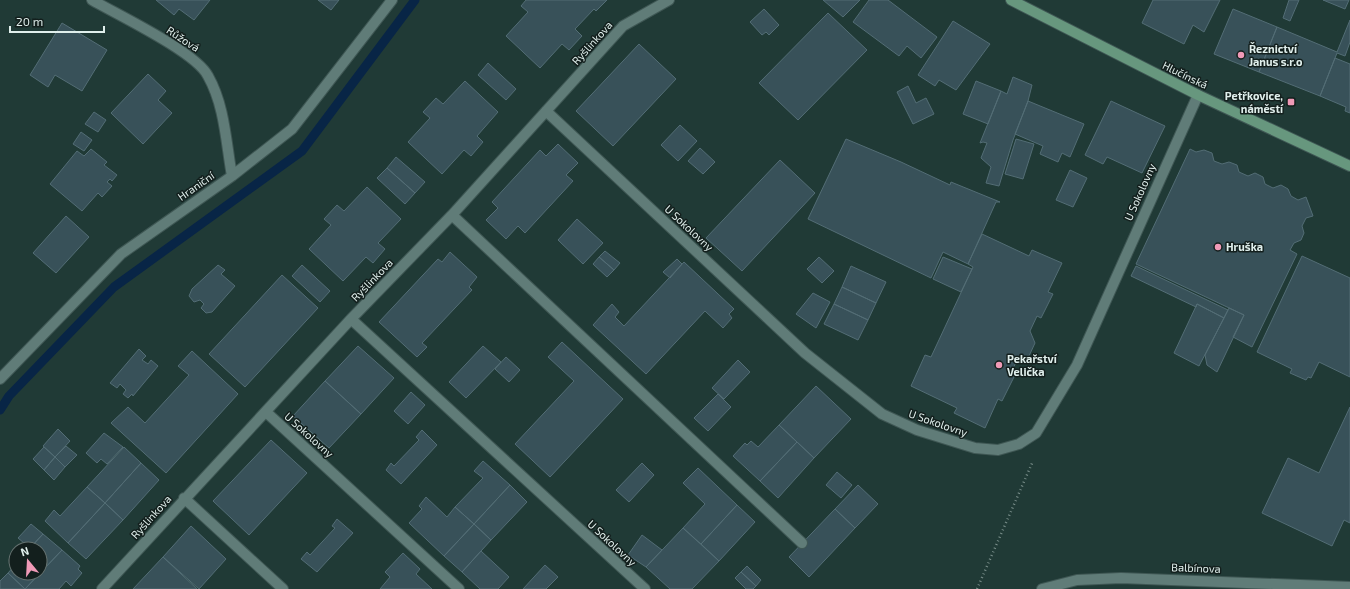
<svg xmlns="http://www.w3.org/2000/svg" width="1350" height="589" viewBox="0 0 1350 589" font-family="'Exo 2',sans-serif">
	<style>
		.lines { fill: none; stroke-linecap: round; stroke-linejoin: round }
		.stream { stroke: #082546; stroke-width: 9 }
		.building { fill: #385159; stroke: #536d75 }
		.street-casing { stroke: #3f5754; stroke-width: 12 }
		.secondary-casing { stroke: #3f5754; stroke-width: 12 }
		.path { stroke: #788d89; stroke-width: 2.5; stroke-dasharray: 1 3; stroke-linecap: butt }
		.street { stroke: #607c78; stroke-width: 10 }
		.secondary { stroke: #67977e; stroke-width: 10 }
		.poi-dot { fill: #f09ab7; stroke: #131f1d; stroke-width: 1.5 }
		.labels { text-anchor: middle; stroke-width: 3; stroke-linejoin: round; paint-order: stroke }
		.street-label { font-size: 11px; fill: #e0efec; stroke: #131f1d }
		.poi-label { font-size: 11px; font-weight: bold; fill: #e0efec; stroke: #131f1d; text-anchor: start }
	</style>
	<rect width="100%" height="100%" fill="#203a36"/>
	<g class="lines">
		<!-- stream -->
		<path class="stream" d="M 0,410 L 9,396 L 114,287 L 302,151 L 415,0"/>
	</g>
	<!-- building -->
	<path class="building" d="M 156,0 L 210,0 L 194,20 L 179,9 L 174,15 Z
		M 318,0 L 339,0 L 331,10 Z
		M 526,0 L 607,0 L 596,11 L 594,9 L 575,29 L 582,36 L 569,50 L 562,44 L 540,68 L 506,36 L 528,12 L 521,6 Z
		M 823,0 L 860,0 L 843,17 Z
		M 869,0 L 888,0 L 937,37 L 921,58 L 907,46 L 899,56 L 853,22 Z
		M 1153,0 L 1220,0 L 1204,32 L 1193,25 L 1184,44 L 1142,23 Z
		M 1289,0 L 1299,0 L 1290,21 L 1283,18 Z
		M 1323,0 L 1349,0 L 1345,9 Z
		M 764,9 L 779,25 L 769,35 L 766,32 L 762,35 L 750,22 Z
		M 1233,9 L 1277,27 L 1259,72 L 1214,54 Z
		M 828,13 L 867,50 L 798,120 L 759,83 Z
		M 1350,20 L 1350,42 L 1345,56 L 1337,53 L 1320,96 L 1259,72 L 1277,27 L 1337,52 Z
		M 953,21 L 990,44 L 956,90 L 939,80 L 935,86 L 918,75 Z
		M 62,23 L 107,50 L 82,91 L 55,75 L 48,87 L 30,75 Z
		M 639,44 L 676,79 L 613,146 L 576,111 Z
		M 1335,58 L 1350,64 L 1350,113 L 1345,111 L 1346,107 L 1320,96 Z
		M 488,63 L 516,89 L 506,100 L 478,75 Z
		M 148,74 L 166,91 L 158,100 L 172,113 L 143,144 L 111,113 Z
		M 1013,77 L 1032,85 L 1028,101 L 1013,140 L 999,186 L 986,183 L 991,167 L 981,158 L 987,143 L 983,142 L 980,143 L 1001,91 L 1007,94 Z
		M 465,81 L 498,112 L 477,136 L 483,142 L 471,156 L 464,150 L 442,174 L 408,142 L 430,118 L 423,112 L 436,98 L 443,104 Z
		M 976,81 L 1001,91 L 988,124 L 963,114 Z
		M 908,86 L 916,103 L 926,98 L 934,114 L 913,124 L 897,92 Z
		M 1028,101 L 1084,124 L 1070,157 L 1062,153 L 1058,162 L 1040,154 L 1043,146 L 1015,134 Z
		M 1111,101 L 1165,126 L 1142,173 L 1107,157 L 1103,164 L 1085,155 Z
		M 94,112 L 106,120 L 98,132 L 85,124 Z
		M 680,125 L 697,141 L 678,161 L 661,145 Z
		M 81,132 L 92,140 L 84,151 L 73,144 Z
		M 846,139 L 901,162 L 950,185 L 951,182 L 1000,202 L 996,202 L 968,264 L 943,252 L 931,278 L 808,219 Z
		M 1016,139 L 1034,144 L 1023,179 L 1005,174 Z
		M 558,144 L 578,163 L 566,175 L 573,181 L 525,233 L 518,226 L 506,239 L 486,220 L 498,208 L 492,202 L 540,150 L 546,156 Z
		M 700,148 L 715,162 L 703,174 L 688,161 Z
		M 91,149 L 107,162 L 104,165 L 117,175 L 112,181 L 110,179 L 107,182 L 112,186 L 102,197 L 98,193 L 82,211 L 50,184 L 77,151 L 84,156 Z
		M 1190,149 L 1196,152 L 1204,150 L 1212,153 L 1214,161 L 1222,164 L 1229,162 L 1237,165 L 1239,172 L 1248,176 L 1255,173 L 1263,177 L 1265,184 L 1273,188 L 1281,185 L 1288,189 L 1291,196 L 1298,200 L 1306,197 L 1313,216 L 1306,218 L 1302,226 L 1304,233 L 1301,240 L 1294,243 L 1290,250 L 1297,254 L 1252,347 L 1233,337 L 1244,315 L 1136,264 Z
		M 396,157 L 425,182 L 415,193 L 387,168 Z
		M 780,160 L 815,193 L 742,271 L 706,238 Z
		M 387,168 L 415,193 L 405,204 L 377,178 Z
		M 1070,170 L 1087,178 L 1073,207 L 1056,200 Z
		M 367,187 L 401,219 L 378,243 L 385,249 L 373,263 L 366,257 L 343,281 L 309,249 L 331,225 L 324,219 L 337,205 L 344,211 Z
		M 66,216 L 89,237 L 56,273 L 33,253 Z
		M 577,219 L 603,243 L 583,264 L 558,240 Z
		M 982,234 L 1029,256 L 1032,250 L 1062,263 L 1048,292 L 1053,294 L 1041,318 L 1037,316 L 1030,331 L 1035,343 L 1029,356 L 1017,360 L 1010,375 L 1014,377 L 1002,401 L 998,399 L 985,428 L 954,413 L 957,408 L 911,386 L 925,355 L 931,357 L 973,267 L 968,264 Z
		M 605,251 L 620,263 L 614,270 L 599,257 Z
		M 450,252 L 477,277 L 469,287 L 472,290 L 422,343 L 427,347 L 417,357 L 379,322 L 438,259 L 442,262 Z
		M 1302,256 L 1350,278 L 1350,377 L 1319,362 L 1311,378 L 1308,377 L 1306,380 L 1290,373 L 1292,369 L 1257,352 Z
		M 599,257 L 614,270 L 607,277 L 593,264 Z
		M 819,257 L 834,271 L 822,283 L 807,269 Z
		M 943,257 L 972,269 L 961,292 L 933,279 Z
		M 677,259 L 682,264 L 670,278 L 663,272 Z
		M 684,262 L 734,309 L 729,314 L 732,318 L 723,328 L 705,311 L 646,374 L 593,325 L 612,304 L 619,312 L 615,317 L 624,326 Z
		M 218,265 L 225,270 L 221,274 L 235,286 L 212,312 L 206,313 L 201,308 L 204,304 L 200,300 L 194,302 L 189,296 L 192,289 Z
		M 302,265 L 330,291 L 320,302 L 292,276 Z
		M 851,266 L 886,282 L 876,303 L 842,287 Z
		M 1136,266 L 1228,310 L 1224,318 L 1197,304 L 1196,307 L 1131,276 Z
		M 282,275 L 318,308 L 245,387 L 209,354 Z
		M 842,287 L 876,303 L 868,320 L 834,304 Z
		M 813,293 L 830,302 L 816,328 L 796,314 Z
		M 834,304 L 868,320 L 858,340 L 824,324 Z
		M 1197,304 L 1224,318 L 1199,366 L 1174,353 Z
		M 1229,308 L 1244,315 L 1217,372 L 1207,365 L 1205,355 Z
		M 562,342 L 623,399 L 550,477 L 515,444 L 574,381 L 548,357 Z
		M 358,346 L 394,378 L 361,414 L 325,381 Z
		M 483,346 L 501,362 L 466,398 L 449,382 Z
		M 139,349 L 146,356 L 142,360 L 148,364 L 151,360 L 158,366 L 133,396 L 132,394 L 128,398 L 123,394 L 126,390 L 120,384 L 117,388 L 110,383 Z
		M 192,351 L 238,394 L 166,473 L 111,423 L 128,407 L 145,423 L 189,375 L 178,366 Z
		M 506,357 L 520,370 L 509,382 L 495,369 Z
		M 738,360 L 750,372 L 724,399 L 712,388 Z
		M 325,381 L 361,414 L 329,448 L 293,416 Z
		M 816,386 L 851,419 L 814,458 L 779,425 Z
		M 411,392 L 425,405 L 408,424 L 394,411 Z
		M 718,394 L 731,407 L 708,431 L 694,418 Z
		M 1350,407 L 1350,523 L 1344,520 L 1332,546 L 1262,513 L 1288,458 L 1319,473 Z
		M 779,425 L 797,442 L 760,481 L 733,456 L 745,443 L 747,445 L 751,441 L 758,447 Z
		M 58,429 L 70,441 L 55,457 L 43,446 Z
		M 422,430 L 437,445 L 401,484 L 386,470 L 391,463 L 394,466 L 419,440 L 416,437 Z
		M 104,433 L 123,447 L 107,464 L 101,459 L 97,463 L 86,453 Z
		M 271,440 L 307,473 L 249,535 L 213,501 Z
		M 797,442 L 814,458 L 778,498 L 760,481 Z
		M 66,446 L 77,455 L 65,467 L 55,457 Z
		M 44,447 L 55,457 L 44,470 L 33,459 Z
		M 124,447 L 141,463 L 105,503 L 87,487 Z
		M 55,457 L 65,467 L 54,480 L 44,470 Z
		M 483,461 L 510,485 L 474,524 L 455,507 L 483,478 L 474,471 Z
		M 141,463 L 159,480 L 123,520 L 105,503 Z
		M 642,463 L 654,475 L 629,502 L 616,490 Z
		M 698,468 L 737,505 L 701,544 L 683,528 L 705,504 L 683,483 Z
		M 837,472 L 852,485 L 841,498 L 826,485 Z
		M 510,485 L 527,502 L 491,540 L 474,524 Z
		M 858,485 L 878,504 L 855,528 L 835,509 Z
		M 87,487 L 105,503 L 68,543 L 45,521 L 54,510 L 60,516 Z
		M 426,497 L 447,517 L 455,507 L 474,524 L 444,556 L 409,523 L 422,509 L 419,506 Z
		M 105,503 L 123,520 L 86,559 L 68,543 Z
		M 737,505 L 755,522 L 719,561 L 701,544 Z
		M 835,509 L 855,528 L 809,577 L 789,557 Z
		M 337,519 L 353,533 L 317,572 L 301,559 L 307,552 L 310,555 L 335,528 L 332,526 Z
		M 31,524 L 43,534 L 30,548 L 18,538 Z
		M 474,524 L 491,540 L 462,572 L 444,556 Z
		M 191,526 L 226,559 L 199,589 L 163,557 Z
		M 683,528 L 719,561 L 692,589 L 670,589 L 646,567 Z
		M 43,534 L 62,550 L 25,589 L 8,573 L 16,564 L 16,573 L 40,573 L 40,549 L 29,549 Z
		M 642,535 L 662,550 L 646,567 L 628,555 Z
		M 24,542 L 29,549 L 18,549 Z
		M 62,550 L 80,566 L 78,569 L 82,573 L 71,586 L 66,581 L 59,589 L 25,589 Z
		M 481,551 L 509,577 L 498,589 L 480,589 L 462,572 Z
		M 403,553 L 420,569 L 416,574 L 432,589 L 380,589 L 390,577 L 385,572 Z
		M 163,557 L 197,589 L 133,589 Z
		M 545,565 L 558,577 L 546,589 L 523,589 Z
		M 747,566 L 761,580 L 756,586 L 741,572 Z
		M 741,572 L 756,586 L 753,589 L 746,589 L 735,578 Z
		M 8,573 L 25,589 L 0,589 L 0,581 Z"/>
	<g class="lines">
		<defs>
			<path id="street" d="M 92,0 C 118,15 196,52 208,76 C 225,106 226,143 232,176
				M 546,111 L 805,353 L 882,414 L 917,430 L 975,448 L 998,450 L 1019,444 L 1036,433 L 1077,365 L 1198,95
				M 452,215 L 802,543
				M 351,319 L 645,589
				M 0,379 L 121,254 L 232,176 L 292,129 L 392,0
				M 266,412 L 459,589
				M 184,498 L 283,589
				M 102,589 L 351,319 L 452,215 L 623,26 L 669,0
				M 1042,589 L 1077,580 L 1121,578 L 1350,587"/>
			<path id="secondary" d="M 1011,0 L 1198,95 L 1350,166"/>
		</defs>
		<!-- street casing -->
		<use href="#street" class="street-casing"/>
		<!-- secondary casing -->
		<use href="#secondary" class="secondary-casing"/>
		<!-- path -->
		<path class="path" d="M 977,589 L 1033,461"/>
		<!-- street -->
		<use href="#street" class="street"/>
		<!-- secondary -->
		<use href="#secondary" class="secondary"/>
	</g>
	<!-- markers -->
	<g class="poi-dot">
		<circle cx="1241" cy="55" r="4"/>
		<rect x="1287" y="98" width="8" height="8" rx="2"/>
		<circle cx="1218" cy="247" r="4"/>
		<circle cx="999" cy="365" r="4"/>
	</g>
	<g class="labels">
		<!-- street labels -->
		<g class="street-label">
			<text transform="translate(183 39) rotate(33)" y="4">Růžová</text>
			<text transform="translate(592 43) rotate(-48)" y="4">Ryšlinkova</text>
			<text transform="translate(1185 75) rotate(26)" y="4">Hlučínská</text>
			<text transform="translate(196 186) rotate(-35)" y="4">Hraniční</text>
			<text transform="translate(1140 192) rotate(-66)" y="4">U Sokolovny</text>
			<text transform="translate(689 228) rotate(43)" y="4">U Sokolovny</text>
			<text transform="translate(372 280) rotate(-46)" y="4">Ryšlinkova</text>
			<text transform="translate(938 423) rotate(19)" y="4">U Sokolovny</text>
			<text transform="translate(309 435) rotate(42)" y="4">U Sokolovny</text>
			<text transform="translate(151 517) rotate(-48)" y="4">Ryšlinkova</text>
			<text transform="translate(612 543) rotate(43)" y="4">U Sokolovny</text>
			<text transform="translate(1196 568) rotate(2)" y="4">Balbínova</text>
		</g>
		<!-- poi labels -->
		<g class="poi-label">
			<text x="1249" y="53">Řeznictví<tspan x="1249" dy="13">Janus s.r.o</tspan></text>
			<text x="1283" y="100" text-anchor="end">Petřkovice,<tspan x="1283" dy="13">náměstí</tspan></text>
			<text x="1226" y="251">Hruška</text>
			<text x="1007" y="363">Pekařství<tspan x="1007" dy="13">Velička</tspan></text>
		</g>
	</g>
	<!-- north arrow -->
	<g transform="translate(28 561) rotate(342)"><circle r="19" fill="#131f1d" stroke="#657270"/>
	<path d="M0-3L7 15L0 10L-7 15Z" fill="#f09ab7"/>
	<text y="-6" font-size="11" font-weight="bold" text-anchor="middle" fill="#e0efec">N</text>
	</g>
	<!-- scale -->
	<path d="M10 26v6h94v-6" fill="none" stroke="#e0efec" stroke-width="2"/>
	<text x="16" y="26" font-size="12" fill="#e0efec" stroke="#131f1d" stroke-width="3" paint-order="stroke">20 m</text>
</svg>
